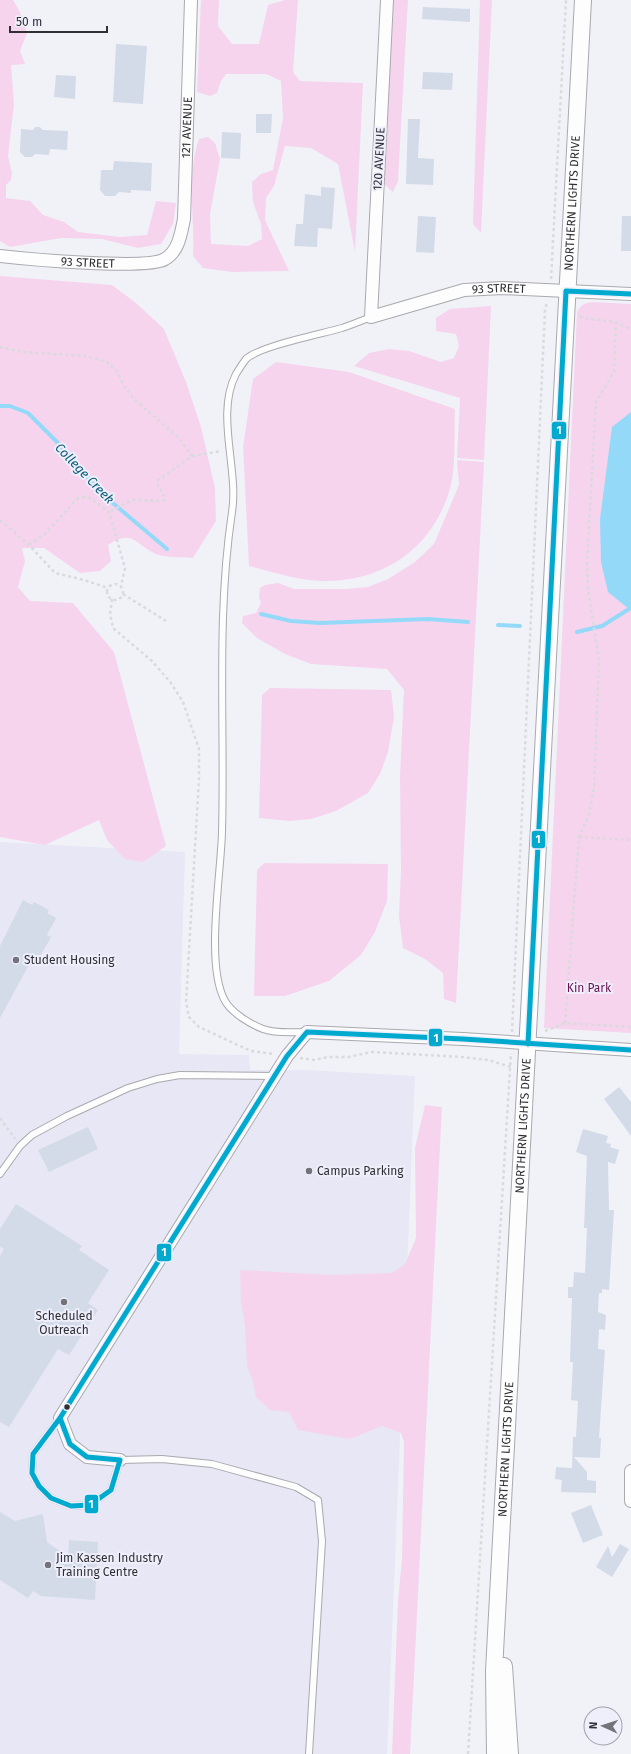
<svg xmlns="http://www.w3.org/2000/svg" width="631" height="1754" viewBox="0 0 631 1754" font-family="'Fira Sans',sans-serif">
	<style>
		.built { fill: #e7e7f5 }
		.green { fill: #f6d4ee }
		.water { fill: #95d9f9 }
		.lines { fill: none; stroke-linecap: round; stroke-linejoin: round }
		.stream { stroke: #95d9f9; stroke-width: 4 }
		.building { fill: #d3dbe8 }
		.lane-casing { stroke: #a9a9ae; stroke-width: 8 }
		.street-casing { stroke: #a9a9ae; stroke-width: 14 }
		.secondary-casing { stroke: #a9a9ae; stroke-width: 18 }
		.path { stroke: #dadadd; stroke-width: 2.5; stroke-dasharray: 3 3; stroke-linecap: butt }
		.lane { stroke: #fdfdfe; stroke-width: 6 }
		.street { stroke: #fdfdfe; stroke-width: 12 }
		.secondary { stroke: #fdfdfe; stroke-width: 16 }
		.bus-1-casing { stroke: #eeeffb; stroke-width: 8 }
		.bus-1 { stroke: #00a9ce; stroke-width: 5 }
		.poi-dot { fill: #737379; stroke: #eeeffb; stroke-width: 1.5 }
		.bus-dot { fill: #2f2f34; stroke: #eeeffb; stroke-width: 1.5 }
		.labels { text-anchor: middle; stroke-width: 4; stroke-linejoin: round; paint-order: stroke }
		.street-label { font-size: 12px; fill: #2f2f34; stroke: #eeeffb }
		.poi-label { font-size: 12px; fill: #2f2f34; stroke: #eeeffb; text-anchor: start }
		.park-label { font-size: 12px; fill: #691154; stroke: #eeeffb }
		.water-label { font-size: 13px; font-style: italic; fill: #0c5c79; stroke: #eeeffb }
		.line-badge { stroke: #eeeffb; stroke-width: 1.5 }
		.badge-label { font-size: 11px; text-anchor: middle; font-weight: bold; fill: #fff }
	</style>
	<rect width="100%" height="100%" fill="#f1f2f8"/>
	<!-- built -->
	<path class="built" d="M 0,842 L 185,852 L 179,1054 L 249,1055 L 250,1070 L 306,1070 L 415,1076 L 387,1754 L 0,1754 Z"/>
	<!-- green -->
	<path class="green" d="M 0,0 L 13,0 L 20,12 L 27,33 L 20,51 L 25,64 L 11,65 L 14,104 L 8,156 L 12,173 L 11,180 L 6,185 L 6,198 L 30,201 L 43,215 L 64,222 L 78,232 L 120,237 L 147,235 L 156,201 L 176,203 L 173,224 L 161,244 L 138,248 L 102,239 L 61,238 L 10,247 L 0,241 Z
		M 201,0 L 219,0 L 218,26 L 232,44 L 259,44 L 268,5 L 285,0 L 298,0 L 293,72 L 300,81 L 363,83 L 355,252 L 338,164 L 311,148 L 285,146 L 274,186 L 266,198 L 265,220 L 289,271 L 232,272 L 203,268 L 193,256 C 195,218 186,176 199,139 L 208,137 L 215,143 L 220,159 L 210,214 L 211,244 L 248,246 L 262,239 L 261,224 L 253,202 L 252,182 L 261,174 L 273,170 L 283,118 L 281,81 L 266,74 L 226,74 L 221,81 L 217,93 L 210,96 L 197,92 Z
		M 393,0 L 408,0 L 398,181 L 393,192 L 384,184 Z
		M 480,0 L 492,0 L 481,233 L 473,224 Z
		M 0,276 L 112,285 L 136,303 L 164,329 L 186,382 L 201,427 L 215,488 L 216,521 L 193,558 C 183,557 169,558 159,555 C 136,547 134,527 108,545 L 111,561 L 100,571 L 80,573 L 44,548 L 22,548 L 25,561 L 18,587 L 30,601 L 73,603 L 114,652 L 166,846 L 143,862 L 125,859 L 107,840 L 99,820 L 45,845 L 0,837 Z
		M 594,302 L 631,304 L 631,1033 L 544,1028 L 577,312 C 581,304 585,303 594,302 Z
		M 491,306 L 484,460 L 457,458 L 460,398 L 354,366 L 369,353 L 389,349 L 409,351 L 441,362 L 454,358 L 459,346 L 456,334 L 436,331 L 436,318 L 450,309 Z
		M 276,362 L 349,372 L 455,409 C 454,432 456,462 451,485 C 435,547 384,583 320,581 C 296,580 272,572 249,566 L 243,447 L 253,379 Z
		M 457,460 L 484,462 L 456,1003 L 444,999 L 443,973 L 425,959 L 403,948 L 399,916 L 401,870 L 400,776 L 404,690 L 387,669 L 311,664 L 285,654 L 257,638 L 242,623 L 243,616 L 256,613 L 261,603 L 259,598 L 260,588 L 265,585 L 278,583 L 294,589 L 346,589 L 368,587 L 388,579 L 415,562 L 434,544 L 459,485 Z
		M 270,688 L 391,690 L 394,717 L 388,752 L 380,774 L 368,793 L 336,811 L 311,819 L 290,821 L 259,818 L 262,695 Z
		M 264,863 L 388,864 L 387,901 L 375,932 L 361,955 L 329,981 L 285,996 L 254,996 L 257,870 Z
		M 425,1105 L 442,1107 C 431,1322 421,1538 410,1754 L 392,1754 L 398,1601 L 402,1559 L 404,1442 L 401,1433 L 382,1426 L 350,1439 L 298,1430 L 289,1412 L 270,1410 L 256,1397 L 253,1381 L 247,1366 L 245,1325 L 241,1300 L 240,1270 L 332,1275 L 392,1273 L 405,1264 L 416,1238 L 415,1148 Z"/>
	<!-- water -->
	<path class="water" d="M 631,412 L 631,609 L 629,609 L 608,592 L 601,562 L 600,519 L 612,427 Z"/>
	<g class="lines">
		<!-- stream -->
		<path class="stream" d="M 0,406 L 10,406 L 28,413 L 59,444 L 95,486 L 114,504 L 167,549
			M 261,614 L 291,621 L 320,623 L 428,619 L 468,622
			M 498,625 L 520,626
			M 577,632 L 602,626 L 629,609"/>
	</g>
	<!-- building -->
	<path class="building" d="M 423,7 L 470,9 L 470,22 L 422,19 Z
		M 116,44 L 147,46 L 143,104 L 113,102 Z
		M 423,72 L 453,73 L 452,90 L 422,89 Z
		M 56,75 L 76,76 L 75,99 L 54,97 Z
		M 256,114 L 272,114 L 271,133 L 256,133 Z
		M 408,119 L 420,119 L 418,158 L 434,159 L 433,185 L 406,184 Z
		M 35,127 L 40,127 L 43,130 L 68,131 L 67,150 L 50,149 L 49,155 L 35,154 L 32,157 L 25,157 L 20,152 L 21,129 L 33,130 Z
		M 222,132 L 241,133 L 240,159 L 221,158 Z
		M 114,161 L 152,163 L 151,191 L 131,190 L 131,193 L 119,192 L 115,196 L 105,196 L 100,190 L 101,170 L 113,170 Z
		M 321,187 L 335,188 L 332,229 L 318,228 L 317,247 L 294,246 L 296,224 L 303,224 L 305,194 L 321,196 Z
		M 418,216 L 436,217 L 434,253 L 416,252 Z
		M 622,216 L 631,216 L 631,251 L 621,251 Z
		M 23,900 L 32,905 L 34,902 L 49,910 L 47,913 L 56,918 L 47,935 L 51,937 L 37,962 L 32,959 L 0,1018 L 0,946 Z
		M 619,1087 L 631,1102 L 631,1136 L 604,1099 Z
		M 88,1127 L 98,1149 L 49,1172 L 38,1150 Z
		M 583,1129 L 608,1136 L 606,1143 L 611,1144 L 610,1147 L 619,1150 L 615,1164 L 608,1162 L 609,1210 L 614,1210 L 609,1290 L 602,1289 L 602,1293 L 599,1293 L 598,1312 L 606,1315 L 605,1330 L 599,1329 L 598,1349 L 605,1350 L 599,1438 L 601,1438 L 600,1458 L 574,1457 L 587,1472 L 587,1480 L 596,1481 L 596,1493 L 561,1492 L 562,1480 L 555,1479 L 556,1467 L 572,1468 L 573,1437 L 576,1437 L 578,1401 L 571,1400 L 573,1362 L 570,1362 L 572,1298 L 568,1298 L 568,1287 L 573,1287 L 574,1272 L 585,1273 L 587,1228 L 584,1228 L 587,1156 L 576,1152 Z
		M 16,1204 L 82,1246 L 79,1250 L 109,1270 L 88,1303 L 98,1310 L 69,1355 L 58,1349 L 9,1427 L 0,1422 L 0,1256 L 4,1249 L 0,1246 L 0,1229 Z
		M 591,1505 L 603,1535 L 583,1543 L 571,1513 Z
		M 0,1512 L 15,1521 L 43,1514 L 47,1542 L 68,1557 L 69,1540 L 98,1542 L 95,1600 L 41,1596 L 33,1591 L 28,1598 L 0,1580 Z
		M 620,1544 L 629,1549 L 612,1577 L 596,1567 L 608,1546 L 612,1557 Z"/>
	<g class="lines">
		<defs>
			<path id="lane" d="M 307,1032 C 294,1032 276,1034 263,1029 C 250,1024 232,1013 225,1001 C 205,965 221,875 222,832 C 225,726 216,618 232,512 C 239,470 215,414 236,374 C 239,369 243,363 246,359 C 260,346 321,334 342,328 C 351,325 361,321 371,317
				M 0,1174 L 20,1146 L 32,1135 L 67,1116 L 128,1088 L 157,1079 L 180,1075 L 275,1076
				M 60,1418 L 33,1454 L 32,1473 L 39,1486 L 51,1498 L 71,1506 L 90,1505 L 111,1490 L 120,1460 L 162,1459 L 212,1464 L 296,1487 L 318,1500 L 322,1541 L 309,1754"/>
			<g id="street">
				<path id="s1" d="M 387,0 L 371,317 L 464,290 L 502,288 L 631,294"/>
				<path id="s2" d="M 0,256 C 26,259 148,270 165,259 C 179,251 181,233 184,219 L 191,0"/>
				<path d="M 120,1460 L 87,1457 L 70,1444 L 60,1418 L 287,1056 L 307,1032 L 463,1039 L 631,1050"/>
				<path d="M 631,1471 L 631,1501"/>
			</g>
			<g id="secondary">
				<path d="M 504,1666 L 510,1754"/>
				<path id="s3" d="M 495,1754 L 494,1671 L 583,0"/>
			</g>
		</defs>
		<!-- lane casing -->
		<use href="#lane" class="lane-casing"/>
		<!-- street casing -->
		<use href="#street" class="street-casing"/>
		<!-- secondary casing -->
		<use href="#secondary" class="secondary-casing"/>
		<!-- path -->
		<path class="path" d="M 551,279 L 566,0
			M 580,316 L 583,318 L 616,322 L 631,330
			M 0,347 L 22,352 L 85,356 L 107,362 L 118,373 L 124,386 L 135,400 L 179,438 L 192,456 L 157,481 C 158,489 164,492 165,500 L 161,501 L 132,500 L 109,512
			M 192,456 L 221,451
			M 0,520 L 29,545 L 55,573 L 84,580 L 108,588
			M 29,545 L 46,533 L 77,499 L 83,497 L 90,498 L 109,512 L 125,568 L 121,586
			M107 592a8 8 0 1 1 16 0a8 8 0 1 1-16 0Z
			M 123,594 L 166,621
			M 112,599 L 110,614 L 113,628 L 152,661 L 171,683 L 183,702 L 199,749 L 199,779 L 186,1002 L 189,1017 L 199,1027 L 251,1051 L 274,1054
			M 579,837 L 631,840
			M 565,1023 L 579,837 L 589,814 L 594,788 L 599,660 L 588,589 L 587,563 L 596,402 L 614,372 L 616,322
			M 545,1031 L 565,1023 L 631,1027
			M 512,1032 L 545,310 L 547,302
			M 300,1058 L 314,1060 L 328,1057 L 348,1057 L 372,1052 L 462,1057 L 488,1060 L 511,1067
			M 0,1118 L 15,1139
			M 468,1754 L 511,1053"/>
		<!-- lane -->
		<use href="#lane" class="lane"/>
		<!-- street -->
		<use href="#street" class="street"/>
		<!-- secondary -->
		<use href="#secondary" class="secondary"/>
		<defs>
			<path id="bus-1" d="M 528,1044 L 566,291 L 631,294
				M 60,1418 L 70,1444 L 87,1457 L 120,1460 L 111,1490 L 90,1505 L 71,1506 L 51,1498 L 39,1486 L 32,1473 L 33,1454 Z
				M 60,1418 L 287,1056 L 307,1032 L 463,1039 L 631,1050"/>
		</defs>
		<!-- bus-1 casing -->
		<use href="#bus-1" class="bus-1-casing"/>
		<!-- bus-1 -->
		<use href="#bus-1" class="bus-1"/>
	</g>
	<!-- markers -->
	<g class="poi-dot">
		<circle cx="16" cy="960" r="4"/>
		<circle cx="309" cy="1171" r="4"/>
		<circle cx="64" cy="1302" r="4"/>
		<circle cx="48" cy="1565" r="4"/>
	</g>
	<circle class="bus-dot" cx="67" cy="1407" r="3.5"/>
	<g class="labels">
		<!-- street labels -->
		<g class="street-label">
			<text dy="4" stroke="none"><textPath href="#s2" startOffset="303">121 AVENUE</textPath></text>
			<text transform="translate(379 159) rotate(-87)" y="4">120 AVENUE</text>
			<text dy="4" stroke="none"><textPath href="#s3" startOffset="1553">NORTHERN LIGHTS DRIVE</textPath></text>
			<text dy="4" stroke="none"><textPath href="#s2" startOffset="88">93 STREET</textPath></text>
			<text dy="4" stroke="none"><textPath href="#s1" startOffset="449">93 STREET</textPath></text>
			<text dy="4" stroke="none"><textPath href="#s3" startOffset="629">NORTHERN LIGHTS DRIVE</textPath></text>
			<text dy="4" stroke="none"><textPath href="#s3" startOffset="305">NORTHERN LIGHTS DRIVE</textPath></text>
		</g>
		<!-- poi labels -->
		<g class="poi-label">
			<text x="24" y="964">Student Housing</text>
			<text x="317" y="1175">Campus Parking</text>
			<text x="64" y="1320" text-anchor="middle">Scheduled<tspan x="64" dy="14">Outreach</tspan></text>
			<text x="56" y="1562">Jim Kassen Industry<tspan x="56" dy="14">Training Centre</tspan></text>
		</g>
		<!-- park labels -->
		<g class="park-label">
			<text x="589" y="992">Kin Park</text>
		</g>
		<!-- water labels -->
		<g class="water-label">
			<text transform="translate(85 473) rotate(46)" y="5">College Creek</text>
		</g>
	</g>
	<g class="line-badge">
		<rect x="551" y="421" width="16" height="19" rx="4" fill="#00a9ce"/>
		<rect x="531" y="830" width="15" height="19" rx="4" fill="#00a9ce"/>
		<rect x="428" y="1028" width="15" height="19" rx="4" fill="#00a9ce"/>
		<rect x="156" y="1243" width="16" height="19" rx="4" fill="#00a9ce"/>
		<rect x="84" y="1494" width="15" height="20" rx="4" fill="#00a9ce"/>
	</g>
	<g class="badge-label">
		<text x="559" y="434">1</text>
		<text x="538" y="843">1</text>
		<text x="436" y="1042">1</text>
		<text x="164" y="1256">1</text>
		<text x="91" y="1508">1</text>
	</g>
	<!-- north arrow -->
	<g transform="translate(603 1726) rotate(273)"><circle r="19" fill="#eeeffb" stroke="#a2a2ab"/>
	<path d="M0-3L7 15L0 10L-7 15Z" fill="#737379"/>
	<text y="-6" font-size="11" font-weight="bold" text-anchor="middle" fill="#2f2f34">N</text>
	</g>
	<!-- scale -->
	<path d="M10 26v6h97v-6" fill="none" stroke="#2f2f34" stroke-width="2"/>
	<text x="16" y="26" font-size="12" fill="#2f2f34" stroke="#eeeffb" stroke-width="3" paint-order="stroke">50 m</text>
</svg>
